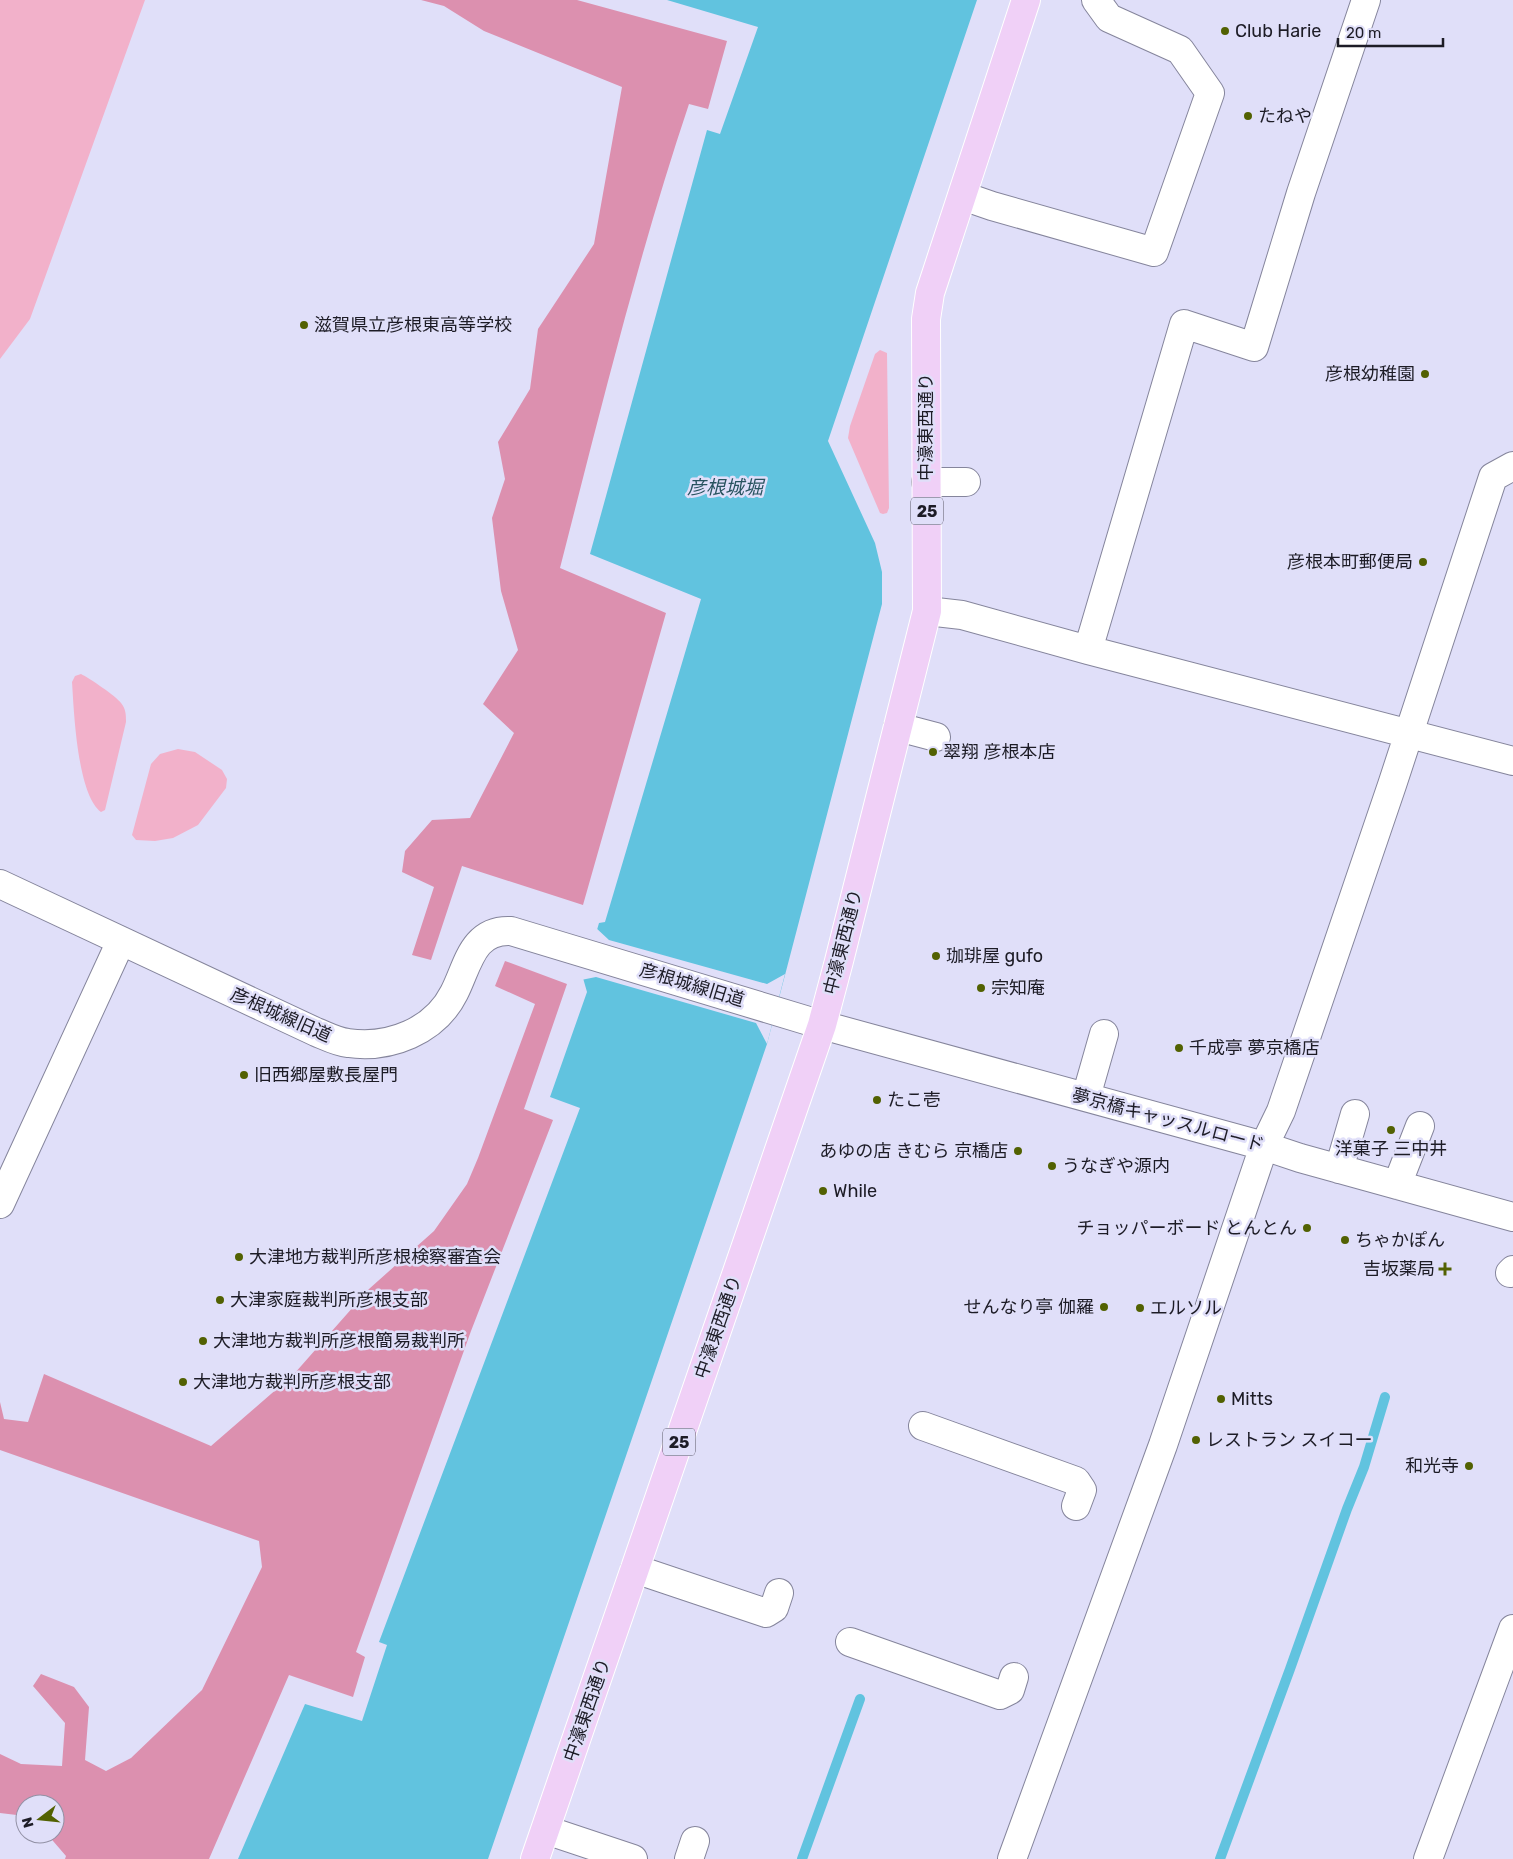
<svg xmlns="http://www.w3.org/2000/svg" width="1513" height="1859" viewBox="0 0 1513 1859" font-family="Rubik,'Noto Sans JP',sans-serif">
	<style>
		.green { fill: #f2b1ca }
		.forest { fill: #dc90af }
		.water { fill: #61c3df }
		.pier { fill: #e0dff9 }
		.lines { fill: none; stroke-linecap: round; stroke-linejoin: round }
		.stream { stroke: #61c3df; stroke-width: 10 }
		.minor-casing { stroke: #85859c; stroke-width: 30 }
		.major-casing { stroke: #fff; stroke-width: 30 }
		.minor { stroke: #fff; stroke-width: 28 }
		.major { stroke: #f0d0f7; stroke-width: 28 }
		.poi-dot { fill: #526102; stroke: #e0dff9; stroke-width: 2 }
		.labels { text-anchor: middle; stroke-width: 5; stroke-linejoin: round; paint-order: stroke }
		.shield { fill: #e0dff9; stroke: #585665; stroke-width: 1 }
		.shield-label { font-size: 16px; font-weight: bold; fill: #1d1c26 }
		.poi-label { font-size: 18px; fill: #1d1c26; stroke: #e0dff9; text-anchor: start }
		.street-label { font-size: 18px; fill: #1d1c26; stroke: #e0dff9 }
		.water-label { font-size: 19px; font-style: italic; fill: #28535f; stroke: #e0dff9 }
	</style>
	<rect width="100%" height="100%" fill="#e0dff9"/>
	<!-- green -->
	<path class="green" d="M 0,0 L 145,0 L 30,319 L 0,359 Z
		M 880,350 L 887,353 L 889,508 L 887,513 L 883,514 L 880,513 L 848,438 L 850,426 L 875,354 Z
		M 81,674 C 89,678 116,696 121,703 C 126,709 126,715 126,722 L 105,810 L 101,812 C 77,794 74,711 72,682 L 75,676 Z
		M 178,749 L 195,752 L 222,770 L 227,779 L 226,788 L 198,825 L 173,838 L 155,841 L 136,840 L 132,835 L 151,764 L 160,754 Z"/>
	<!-- forest -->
	<path class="forest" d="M 421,0 L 577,0 L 727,41 L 708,109 L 689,104 C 638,256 600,412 560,568 L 666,613 L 583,905 L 462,866 L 431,960 L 412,955 L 434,887 L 402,872 L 405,851 L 432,820 L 470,818 L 514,733 L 483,704 L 518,650 L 501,591 L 492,518 L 505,479 L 498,442 L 530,389 L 538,329 L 594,244 L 622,87 L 484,31 L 444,6 Z
		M 505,961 L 567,984 L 524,1109 L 553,1120 L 471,1331 L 356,1652 L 365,1657 L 353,1697 L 289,1675 L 209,1859 L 65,1859 L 66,1856 L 47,1834 L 55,1834 L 55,1804 L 25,1804 L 25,1816 L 0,1813 L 0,1754 L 21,1764 L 62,1766 L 65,1723 L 33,1686 L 41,1674 L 74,1687 L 89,1707 L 85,1760 L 106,1771 L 131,1758 L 202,1690 L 262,1567 L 259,1541 L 0,1450 L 0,1402 L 4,1419 L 28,1422 L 44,1374 L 211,1446 L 294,1374 L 369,1289 L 434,1231 L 467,1184 L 478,1158 L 535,1004 L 495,986 Z"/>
	<!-- water -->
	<path class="water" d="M 667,0 L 977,0 L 828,441 L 875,543 L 882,572 L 882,604 L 767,1044 L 488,1859 L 238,1859 L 305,1704 L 362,1721 L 387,1645 L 379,1642 L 580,1108 L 550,1097 L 587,992 L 583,978 L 599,923 L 605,922 L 701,599 L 590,554 L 707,130 L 720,134 L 758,27 Z"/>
	<!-- pier -->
	<path class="pier" d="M 595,927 L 609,940 L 767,984 L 785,974 L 767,1044 L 756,1023 L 596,977 L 581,980 L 581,974 Z"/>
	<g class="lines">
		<!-- stream -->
		<path class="stream" d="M 802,1859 L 860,1699
			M 1220,1859 L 1290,1669 L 1347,1509 L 1364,1467 L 1385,1397"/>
		<defs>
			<path id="minor" d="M 963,196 L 992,206 L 1154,252 L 1210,93 L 1180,50 L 1109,18 L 1096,0
				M 926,482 L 966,482
				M 927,611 L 962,615 L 1088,650 L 1513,761
				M 1088,650 L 1184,324 L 1254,347 L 1301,193 L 1366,0
				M 898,727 L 936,737
				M 0,884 L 316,1032 C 326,1036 337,1042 348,1043 C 390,1049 435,1031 454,993 C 468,966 472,929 511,931 L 822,1025 L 1264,1146 L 1300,1158 L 1513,1217
				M 1086,1097 L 1104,1034
				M 1339,1169 L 1355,1114
				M 1397,1185 L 1420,1126
				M 0,1204 L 121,941
				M 1510,1273 L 1513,1270
				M 923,1426 L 1076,1481 L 1082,1490 L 1076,1506
				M 635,1569 L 766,1613 L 774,1608 L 779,1593
				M 850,1642 L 1000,1695 L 1010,1690 L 1014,1677
				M 546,1830 L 633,1859
				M 689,1859 L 695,1841
				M 1012,1859 L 1163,1445 L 1264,1146 L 1281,1111 L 1392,785 L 1493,477 L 1513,466
				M 1428,1859 L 1513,1629"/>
			<path id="major" d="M 535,1859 L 822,1025 L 839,961 L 927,611 L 926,319 L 930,293 L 1026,0"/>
		</defs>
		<!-- minor casing -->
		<use href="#minor" class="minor-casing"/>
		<!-- major casing -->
		<use href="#major" class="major-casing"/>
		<!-- minor -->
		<use href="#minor" class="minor"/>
		<!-- major -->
		<use href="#major" class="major"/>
	</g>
	<!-- markers -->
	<g class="poi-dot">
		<circle cx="1225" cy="31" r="5"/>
		<circle cx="1248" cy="116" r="5"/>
		<circle cx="304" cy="325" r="5"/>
		<circle cx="1425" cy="374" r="5"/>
		<circle cx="1423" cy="562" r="5"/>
		<circle cx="933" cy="752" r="5"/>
		<circle cx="936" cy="956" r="5"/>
		<circle cx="981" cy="988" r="5"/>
		<circle cx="1179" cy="1048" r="5"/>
		<circle cx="244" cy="1075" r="5"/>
		<circle cx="877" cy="1100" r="5"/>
		<circle cx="1391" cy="1130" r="5"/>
		<circle cx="1018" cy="1151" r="5"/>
		<circle cx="1052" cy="1166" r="5"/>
		<circle cx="823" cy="1191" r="5"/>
		<circle cx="1307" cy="1228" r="5"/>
		<circle cx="1345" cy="1240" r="5"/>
		<circle cx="239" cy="1257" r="5"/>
		<path d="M1442.5 1261.5h5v5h5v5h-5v5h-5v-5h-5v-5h5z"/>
		<circle cx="220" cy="1300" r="5"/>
		<circle cx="1104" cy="1307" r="5"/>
		<circle cx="1140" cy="1308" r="5"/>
		<circle cx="203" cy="1341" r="5"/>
		<circle cx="183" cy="1382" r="5"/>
		<circle cx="1221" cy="1399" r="5"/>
		<circle cx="1196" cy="1440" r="5"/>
		<circle cx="1469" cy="1466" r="5"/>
	</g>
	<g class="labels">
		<!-- shield labels -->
		<g class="shield">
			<rect x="911" y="497.5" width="32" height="27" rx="4"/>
			<rect x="663" y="1428.5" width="32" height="27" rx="4"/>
		</g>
		<g class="shield-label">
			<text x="927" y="517">25</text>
			<text x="679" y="1448">25</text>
		</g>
		<!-- poi labels -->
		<g class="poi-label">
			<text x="1235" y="37">Club Harie</text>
			<text x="1258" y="122">たねや</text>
			<text x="314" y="331">滋賀県立彦根東高等学校</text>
			<text x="1415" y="380" text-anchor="end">彦根幼稚園</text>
			<text x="1413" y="568" text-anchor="end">彦根本町郵便局</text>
			<text x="943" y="758">翠翔 彦根本店</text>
			<text x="946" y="962">珈琲屋 gufo</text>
			<text x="991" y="994">宗知庵</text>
			<text x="1189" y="1054">千成亭 夢京橋店</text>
			<text x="254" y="1081">旧西郷屋敷長屋門</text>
			<text x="887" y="1106">たこ壱</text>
			<text x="1391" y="1155" text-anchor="middle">洋菓子 三中井</text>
			<text x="1008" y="1157" text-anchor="end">あゆの店 きむら 京橋店</text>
			<text x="1062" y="1172">うなぎや源内</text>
			<text x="833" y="1197">While</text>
			<text x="1297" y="1234" text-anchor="end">チョッパーボード とんとん</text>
			<text x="1355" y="1246">ちゃかぽん</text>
			<text x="249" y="1263">大津地方裁判所彦根検察審査会</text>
			<text x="1435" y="1275" text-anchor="end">吉坂薬局</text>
			<text x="230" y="1306">大津家庭裁判所彦根支部</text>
			<text x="1094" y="1313" text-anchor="end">せんなり亭 伽羅</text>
			<text x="1150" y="1314">エルソル</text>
			<text x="213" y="1347">大津地方裁判所彦根簡易裁判所</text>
			<text x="193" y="1388">大津地方裁判所彦根支部</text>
			<text x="1231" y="1405">Mitts</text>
			<text x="1206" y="1446">レストラン スイコー</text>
			<text x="1459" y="1472" text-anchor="end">和光寺</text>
		</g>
		<!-- street labels -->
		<g class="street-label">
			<text transform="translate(926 427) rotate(-90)" y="6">中濠東西通り</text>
			<text transform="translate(843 942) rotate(-76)" y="6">中濠東西通り</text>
			<text transform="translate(692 985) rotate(17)" y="6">彦根城線旧道</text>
			<text transform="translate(281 1015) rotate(24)" y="6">彦根城線旧道</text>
			<text transform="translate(1168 1120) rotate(15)" y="6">夢京橋キャッスルロード</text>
			<text transform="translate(718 1327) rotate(-71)" y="6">中濠東西通り</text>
			<text transform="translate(587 1710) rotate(-71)" y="6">中濠東西通り</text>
		</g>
		<!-- water labels -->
		<g class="water-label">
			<text x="725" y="494">彦根城堀</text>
		</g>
	</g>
	<!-- north arrow -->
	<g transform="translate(40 1819) rotate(254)"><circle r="24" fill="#e0dff9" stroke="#9291a5"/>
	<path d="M0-4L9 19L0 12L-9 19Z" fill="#526102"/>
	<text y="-8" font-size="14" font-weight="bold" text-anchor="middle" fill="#1d1c26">N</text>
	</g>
	<!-- scale -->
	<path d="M1338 38v8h105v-8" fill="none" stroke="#1d1c26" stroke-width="2.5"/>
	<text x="1346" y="38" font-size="15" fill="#1d1c26" stroke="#e0dff9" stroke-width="4" paint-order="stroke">20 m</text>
</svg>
